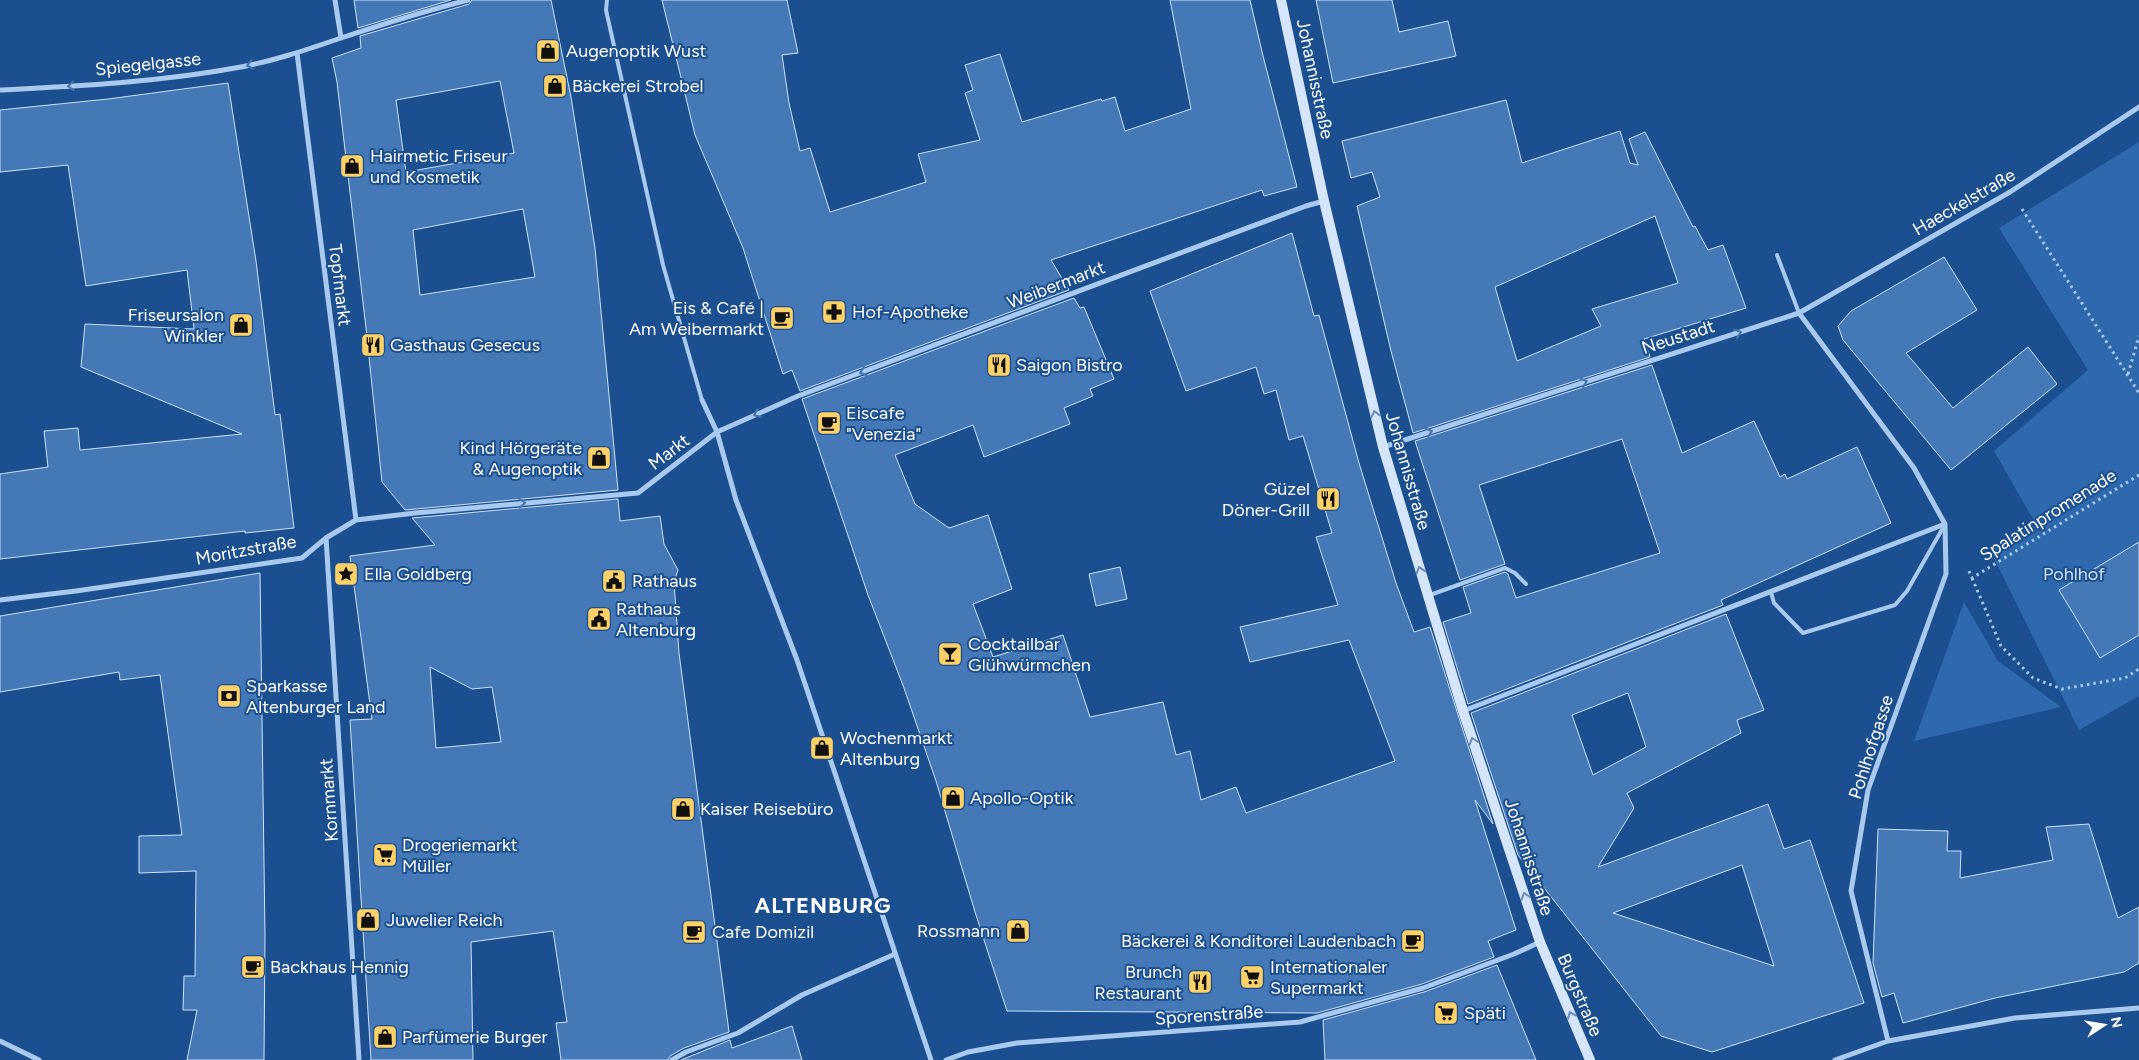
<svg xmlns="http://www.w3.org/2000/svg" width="2139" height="1060" viewBox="0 0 2139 1060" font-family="Figtree,sans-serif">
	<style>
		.green { fill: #2e69ad }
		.building { fill: #4478b7; stroke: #cfe3fa; fill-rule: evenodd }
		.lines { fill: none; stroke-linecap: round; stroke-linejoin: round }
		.path { stroke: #a9c9ee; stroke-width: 3; stroke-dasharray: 2.5 4; stroke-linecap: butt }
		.lane { stroke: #a9c9ee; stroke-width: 4 }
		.street { stroke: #a9c9ee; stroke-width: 5 }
		.secondary { stroke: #d6e6fa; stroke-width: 10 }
		.oneway { stroke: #4674ac }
		.oneway2 { stroke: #668bba }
		.labels { text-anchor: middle; stroke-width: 4; stroke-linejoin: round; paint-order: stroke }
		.poi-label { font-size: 18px; fill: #fff; stroke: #1b4f8f; text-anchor: start }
		.street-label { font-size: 18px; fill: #fff; stroke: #1b4f8f }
		.park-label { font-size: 18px; fill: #cfe3fa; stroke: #1b4f8f }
		.district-label { font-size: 22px; font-weight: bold; letter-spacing: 1px; fill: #fff; stroke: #1b4f8f }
	</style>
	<rect width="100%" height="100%" fill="#1b4f8f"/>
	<!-- green -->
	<path class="green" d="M 2139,142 L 2139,696 L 2079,730 L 1990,550 L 2034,521 L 1994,451 L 2088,370 L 1999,228 Z
		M 1964,602 L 1998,661 L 2061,707 L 1914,741 Z"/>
	<!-- building -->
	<path class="building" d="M 354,0 L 451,0 L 358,28 Z
		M 472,0 L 551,0 L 571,97 L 595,248 L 618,490 L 405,510 L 382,482 L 366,328 L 337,82 L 332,58 L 361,48 L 360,36 L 469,4 ZM 500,81 L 514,153 L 406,172 L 396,100 ZM 523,209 L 535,277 L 420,295 L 413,230 Z
		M 662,0 L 787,0 L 798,53 L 782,55 L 789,103 L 800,151 L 810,148 L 830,212 L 926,182 L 918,154 L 980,140 L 965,93 L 973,90 L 965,65 L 1000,54 L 1022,122 L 1101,99 L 1102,101 L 1115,97 L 1125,131 L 1191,109 L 1170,0 L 1250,0 L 1263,56 L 1297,187 L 1264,196 L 1262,190 L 1051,260 L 1069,290 L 800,391 L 792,370 L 783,374 L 743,248 L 695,135 Z
		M 1316,0 L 1392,0 L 1399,32 L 1448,21 L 1456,56 L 1333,83 Z
		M 228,83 L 256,261 L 275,415 L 280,414 L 294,528 L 245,533 L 245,531 L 0,559 L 0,474 L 48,467 L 44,431 L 78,428 L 80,450 L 242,434 L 81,367 L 85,324 L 194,329 L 187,270 L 86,286 L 68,165 L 0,172 L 0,110 L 108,99 Z
		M 1506,100 L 1522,163 L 1620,131 L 1630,163 L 1638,165 L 1629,139 L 1645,132 L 1693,227 L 1695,226 L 1708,250 L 1723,245 L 1746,308 L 1644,339 L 1650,357 L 1413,433 L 1391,351 L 1357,206 L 1380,197 L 1372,172 L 1351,178 L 1342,141 ZM 1655,216 L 1678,283 L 1592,309 L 1601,326 L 1517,361 L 1495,287 Z
		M 1292,233 L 1314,316 L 1319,315 L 1359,463 L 1396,583 L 1414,632 L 1430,627 L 1493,824 L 1475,800 L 1516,930 L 1488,941 L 1494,957 L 1422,984 L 1317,1013 L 1007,1011 L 975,912 L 936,781 L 904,688 L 868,595 L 802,399 L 1074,298 L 1080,308 L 1084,307 L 1114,379 L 1090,389 L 1093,396 L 1064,408 L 1070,424 L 984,457 L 973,425 L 895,455 L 915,504 L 949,528 L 988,515 L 1012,589 L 973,604 L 993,657 L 1063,635 L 1090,717 L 1163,702 L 1176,755 L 1190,751 L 1201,800 L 1236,787 L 1246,813 L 1395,761 L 1349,640 L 1250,662 L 1240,627 L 1338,605 L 1316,537 L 1332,533 L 1303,436 L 1289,440 L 1276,390 L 1264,394 L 1256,367 L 1186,391 L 1150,291 Z
		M 1944,257 L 1977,310 L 1906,353 L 1953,408 L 2028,347 L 2057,384 L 1951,470 L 1843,340 L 1838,326 L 1851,311 Z
		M 1652,365 L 1682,453 L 1754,421 L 1780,477 L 1785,474 L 1787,479 L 1857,447 L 1891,523 L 1721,600 L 1723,605 L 1468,704 L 1443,622 L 1471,613 L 1463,587 L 1505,572 L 1508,574 L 1516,598 L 1660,553 L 1622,439 L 1479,485 L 1505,564 L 1460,580 L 1415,441 Z
		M 618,499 L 620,521 L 660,516 L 664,544 L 678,570 L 674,582 L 679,653 L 729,1032 L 684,1048 L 670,1056 L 668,1060 L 561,1060 L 556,1023 L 567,1022 L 553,931 L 471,942 L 473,1060 L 371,1060 L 350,720 L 372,719 L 350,556 L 435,545 L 412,518 ZM 430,667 L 472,689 L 492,687 L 501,742 L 436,748 Z
		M 2139,542 L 2139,635 L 2100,658 L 2059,590 Z
		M 1120,567 L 1127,599 L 1096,606 L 1089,574 Z
		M 260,573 L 265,936 L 264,1060 L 187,1060 L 197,1010 L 183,1010 L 184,976 L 195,976 L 196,871 L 139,873 L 139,836 L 182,835 L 160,675 L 120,680 L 119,672 L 0,692 L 0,616 Z
		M 1726,614 L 1764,710 L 1737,720 L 1741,733 L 1627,793 L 1634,808 L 1598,867 L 1768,804 L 1784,849 L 1810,840 L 1864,1003 L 1712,1052 L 1661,1036 L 1518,855 L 1471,713 ZM 1628,693 L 1646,747 L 1593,775 L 1572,715 ZM 1742,865 L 1774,966 L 1613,913 Z
		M 2089,824 L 2118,918 L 2139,907 L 2139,963 L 2124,972 L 1995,998 L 1903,1023 L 1894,993 L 1882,997 L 1873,963 L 1878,829 L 1948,831 L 1947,851 L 1961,851 L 1960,878 L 2053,860 L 2046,827 Z
		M 1497,965 L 1536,1060 L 1325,1060 L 1323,1020 L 1424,992 Z
		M 792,1026 L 802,1060 L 681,1060 L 730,1040 L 732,1048 Z"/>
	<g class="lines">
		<!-- path -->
		<path class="path" d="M 2022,209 L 2139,393
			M 2128,374 L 2139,336
			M 1969,571 L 1972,578 L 2139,475
			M 1972,578 L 2001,646 L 2033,678 L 2062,689 L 2125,678 L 2139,669"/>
		<!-- lane -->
		<path class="lane" d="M 607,0 L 606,10 L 663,265 L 702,400
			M 1777,255 L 1799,313
			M 1771,592 L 1774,603 L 1803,633 L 1895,605 L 1907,591 L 1944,526
			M 1430,595 L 1505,568 L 1515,573 L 1526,584"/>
		<!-- street -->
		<path class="street" d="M 335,0 L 341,38
			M 297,53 L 356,520
			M 0,90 C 78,86 158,82 235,68 C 271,62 306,50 341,38 C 383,24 425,11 468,0
			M 1799,313 L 1914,468 L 1945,524 L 1946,574 L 1868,790 L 1851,891 L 1888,1041
			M 702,400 L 717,432 L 736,500 L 797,660 L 931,1060
			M 1383,447 L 1799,313 L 2010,192 L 2139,107
			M 326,538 L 359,1060
			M 0,600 L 76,591 L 302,558 L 326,538 L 356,520 L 415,513 L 638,493 L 717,432 L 798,396 L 1306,206 L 1324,201
			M 1463,711 L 1945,524
			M 0,1041 L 39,1060
			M 672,1060 L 686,1052 L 738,1033 L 802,995 L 895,954
			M 946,1060 L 968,1052 L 1017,1043 L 1300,1022 L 1423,988 L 1514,954 L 1540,942
			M 1835,1060 L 1888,1041 L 2015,1018 L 2139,1008"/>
		<!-- secondary -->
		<path class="secondary" d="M 1281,0 L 1324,201 L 1383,447 L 1463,711 L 1540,942 L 1590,1060"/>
	</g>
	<!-- one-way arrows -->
	<defs><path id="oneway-chevron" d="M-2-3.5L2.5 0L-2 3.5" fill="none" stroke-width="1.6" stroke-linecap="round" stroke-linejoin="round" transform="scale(1.25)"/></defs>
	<g class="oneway">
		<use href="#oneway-chevron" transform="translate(250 65) rotate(166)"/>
		<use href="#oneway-chevron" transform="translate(71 86) rotate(177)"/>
		<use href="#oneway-chevron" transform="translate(1738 333) rotate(-18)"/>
		<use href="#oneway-chevron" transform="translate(863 372) rotate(160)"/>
		<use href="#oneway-chevron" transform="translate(1584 382) rotate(-18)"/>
		<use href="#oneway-chevron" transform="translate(757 414) rotate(156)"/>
		<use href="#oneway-chevron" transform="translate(1429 432) rotate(-18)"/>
		<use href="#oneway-chevron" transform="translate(522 503) rotate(-5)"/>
	</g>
	<g class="oneway2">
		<use href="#oneway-chevron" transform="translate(1375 414) rotate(-103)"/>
		<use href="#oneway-chevron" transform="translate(1420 570) rotate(-107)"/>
		<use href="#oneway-chevron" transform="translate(1473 741) rotate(-108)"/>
		<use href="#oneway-chevron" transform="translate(1525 896) rotate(-108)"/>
		<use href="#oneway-chevron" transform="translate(1571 1015) rotate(-113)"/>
	</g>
	<!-- icons -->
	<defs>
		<symbol id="shop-square" viewBox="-11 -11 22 22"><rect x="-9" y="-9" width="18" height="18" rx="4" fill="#ffd166" stroke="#1b4f8f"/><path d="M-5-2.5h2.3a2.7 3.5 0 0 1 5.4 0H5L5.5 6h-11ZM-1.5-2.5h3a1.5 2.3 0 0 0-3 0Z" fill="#111"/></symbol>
		<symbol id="pharmacy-square" viewBox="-11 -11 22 22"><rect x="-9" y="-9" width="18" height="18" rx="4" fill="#ffd166" stroke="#1b4f8f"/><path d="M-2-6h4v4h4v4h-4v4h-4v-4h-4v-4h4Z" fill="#111"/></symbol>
		<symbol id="cafe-square" viewBox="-11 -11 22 22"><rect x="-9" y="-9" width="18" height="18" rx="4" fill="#ffd166" stroke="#1b4f8f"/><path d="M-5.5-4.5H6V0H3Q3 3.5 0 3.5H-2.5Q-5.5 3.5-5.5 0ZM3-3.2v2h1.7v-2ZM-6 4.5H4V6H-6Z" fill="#111"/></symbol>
		<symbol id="restaurant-square" viewBox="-11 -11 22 22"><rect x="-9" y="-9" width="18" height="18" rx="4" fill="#ffd166" stroke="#1b4f8f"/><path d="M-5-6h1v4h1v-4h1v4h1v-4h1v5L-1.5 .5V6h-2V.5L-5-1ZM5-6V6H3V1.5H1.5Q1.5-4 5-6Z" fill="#111"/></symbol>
		<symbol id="sight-square" viewBox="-11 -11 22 22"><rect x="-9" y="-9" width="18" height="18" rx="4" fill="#ffd166" stroke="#1b4f8f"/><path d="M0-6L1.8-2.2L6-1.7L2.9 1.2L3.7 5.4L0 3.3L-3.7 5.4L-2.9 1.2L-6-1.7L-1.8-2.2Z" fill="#111"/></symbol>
		<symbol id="civic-square" viewBox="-11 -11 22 22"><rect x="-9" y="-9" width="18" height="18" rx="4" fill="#ffd166" stroke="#1b4f8f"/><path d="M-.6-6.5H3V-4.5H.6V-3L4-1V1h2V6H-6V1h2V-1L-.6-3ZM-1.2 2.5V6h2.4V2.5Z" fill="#111"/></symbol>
		<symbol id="bar-square" viewBox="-11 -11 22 22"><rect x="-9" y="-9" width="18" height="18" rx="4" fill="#ffd166" stroke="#1b4f8f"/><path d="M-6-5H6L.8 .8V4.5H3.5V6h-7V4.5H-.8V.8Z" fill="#111"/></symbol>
		<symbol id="bank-square" viewBox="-11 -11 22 22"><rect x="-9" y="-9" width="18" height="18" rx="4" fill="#ffd166" stroke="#1b4f8f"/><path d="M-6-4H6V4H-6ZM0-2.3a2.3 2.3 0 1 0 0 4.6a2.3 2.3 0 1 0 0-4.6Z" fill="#111"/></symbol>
		<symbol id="supermarket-square" viewBox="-11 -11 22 22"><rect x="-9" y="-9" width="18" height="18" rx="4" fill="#ffd166" stroke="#1b4f8f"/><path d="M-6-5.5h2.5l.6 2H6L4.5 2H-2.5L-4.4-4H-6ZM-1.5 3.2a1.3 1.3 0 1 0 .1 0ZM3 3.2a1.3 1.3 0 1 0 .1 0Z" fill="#111"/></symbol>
	</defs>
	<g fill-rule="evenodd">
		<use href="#shop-square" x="534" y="37" width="28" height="28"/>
		<use href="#shop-square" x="541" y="72" width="28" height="28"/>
		<use href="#shop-square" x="338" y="152" width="28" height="28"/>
		<use href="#pharmacy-square" x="820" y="298" width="28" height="28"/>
		<use href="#cafe-square" x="768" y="304" width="28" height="28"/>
		<use href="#shop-square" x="227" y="311" width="28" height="28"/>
		<use href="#restaurant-square" x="359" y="331" width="28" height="28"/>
		<use href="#restaurant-square" x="985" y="351" width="28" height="28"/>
		<use href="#cafe-square" x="815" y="409" width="28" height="28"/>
		<use href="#shop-square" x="585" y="444" width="28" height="28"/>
		<use href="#restaurant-square" x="1314" y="485" width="28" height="28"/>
		<use href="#sight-square" x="332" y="560" width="28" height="28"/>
		<use href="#civic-square" x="600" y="567" width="28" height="28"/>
		<use href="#civic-square" x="585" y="605" width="28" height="28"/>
		<use href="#bar-square" x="936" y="640" width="28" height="28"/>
		<use href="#bank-square" x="215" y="682" width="28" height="28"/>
		<use href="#shop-square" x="808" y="734" width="28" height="28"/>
		<use href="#shop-square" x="939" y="784" width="28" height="28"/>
		<use href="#shop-square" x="669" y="795" width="28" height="28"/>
		<use href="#supermarket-square" x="371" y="841" width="28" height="28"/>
		<use href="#shop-square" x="354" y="906" width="28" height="28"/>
		<use href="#shop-square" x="1004" y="917" width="28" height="28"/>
		<use href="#cafe-square" x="680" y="918" width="28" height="28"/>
		<use href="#cafe-square" x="1399" y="927" width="28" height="28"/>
		<use href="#cafe-square" x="239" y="953" width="28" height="28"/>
		<use href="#supermarket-square" x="1238" y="963" width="28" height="28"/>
		<use href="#restaurant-square" x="1186" y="968" width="28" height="28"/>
		<use href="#supermarket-square" x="1432" y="999" width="28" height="28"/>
		<use href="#shop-square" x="371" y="1023" width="28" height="28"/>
	</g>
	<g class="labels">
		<!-- poi labels -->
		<g class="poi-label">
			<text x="566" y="57">Augenoptik Wust</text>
			<text x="572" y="92">Bäckerei Strobel</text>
			<text x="370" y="162">Hairmetic Friseur<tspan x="370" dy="21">und Kosmetik</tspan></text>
			<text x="764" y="314" text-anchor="end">Eis &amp; Café |<tspan x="764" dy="21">Am Weibermarkt</tspan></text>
			<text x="852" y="318">Hof-Apotheke</text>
			<text x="224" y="321" text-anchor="end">Friseursalon<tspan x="224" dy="21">Winkler</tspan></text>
			<text x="390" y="351">Gasthaus Gesecus</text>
			<text x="1016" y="371">Saigon Bistro</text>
			<text x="846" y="419">Eiscafe<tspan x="846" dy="21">"Venezia"</tspan></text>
			<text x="582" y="454" text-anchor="end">Kind Hörgeräte<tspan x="582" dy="21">&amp; Augenoptik</tspan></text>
			<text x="1310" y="495" text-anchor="end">Güzel<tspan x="1310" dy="21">Döner-Grill</tspan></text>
			<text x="364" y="580">Ella Goldberg</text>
			<text x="632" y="587">Rathaus</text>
			<text x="616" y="615">Rathaus<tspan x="616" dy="21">Altenburg</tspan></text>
			<text x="968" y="650">Cocktailbar<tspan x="968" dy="21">Glühwürmchen</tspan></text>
			<text x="246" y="692">Sparkasse<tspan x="246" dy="21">Altenburger Land</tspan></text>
			<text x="840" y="744">Wochenmarkt<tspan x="840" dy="21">Altenburg</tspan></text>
			<text x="970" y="804">Apollo-Optik</text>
			<text x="700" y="815">Kaiser Reisebüro</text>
			<text x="402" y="851">Drogeriemarkt<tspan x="402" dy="21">Müller</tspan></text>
			<text x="386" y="926">Juwelier Reich</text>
			<text x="1000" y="937" text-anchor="end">Rossmann</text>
			<text x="712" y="938">Cafe Domizil</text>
			<text x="1396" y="947" text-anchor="end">Bäckerei &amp; Konditorei Laudenbach</text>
			<text x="270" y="973">Backhaus Hennig</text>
			<text x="1270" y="973">Internationaler<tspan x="1270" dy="21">Supermarkt</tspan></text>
			<text x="1182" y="978" text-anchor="end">Brunch<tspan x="1182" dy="21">Restaurant</tspan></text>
			<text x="1464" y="1019">Späti</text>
			<text x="402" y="1043">Parfümerie Burger</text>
		</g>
		<!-- street labels -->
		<g class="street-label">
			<text transform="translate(148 64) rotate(-6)" y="6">Spiegelgasse</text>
			<text transform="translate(1315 79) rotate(78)" y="6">Johannisstraße</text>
			<text transform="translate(1964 202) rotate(-30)" y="6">Haeckelstraße</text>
			<text transform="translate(340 285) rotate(83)" y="6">Topfmarkt</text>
			<text transform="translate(1056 285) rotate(-21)" y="6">Weibermarkt</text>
			<text transform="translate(1678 337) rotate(-18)" y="6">Neustadt</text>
			<text transform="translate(669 452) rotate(-37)" y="6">Markt</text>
			<text transform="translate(1408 471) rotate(74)" y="6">Johannisstraße</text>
			<text transform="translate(2048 515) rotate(-32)" y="6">Spalatinpromenade</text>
			<text transform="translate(246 550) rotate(-10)" y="6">Moritzstraße</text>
			<text transform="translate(1871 747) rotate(-72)" y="6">Pohlhofgasse</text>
			<text transform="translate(329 800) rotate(-94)" y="6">Kornmarkt</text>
			<text transform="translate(1529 857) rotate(72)" y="6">Johannisstraße</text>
			<text transform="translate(1580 995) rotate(67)" y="6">Burgstraße</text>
			<text transform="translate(1209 1015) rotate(-4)" y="6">Sporenstraße</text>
		</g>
		<!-- park labels -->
		<g class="park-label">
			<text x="2074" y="580">Pohlhof</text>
		</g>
		<!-- district labels -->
		<g class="district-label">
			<text x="823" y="913">ALTENBURG</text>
		</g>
	</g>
	<!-- north arrow -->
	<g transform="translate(2104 1025) rotate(78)" stroke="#1b4f8f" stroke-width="4" paint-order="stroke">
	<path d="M0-4L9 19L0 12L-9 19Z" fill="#ffffff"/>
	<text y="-8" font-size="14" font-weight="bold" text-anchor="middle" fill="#ffffff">N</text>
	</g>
</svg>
